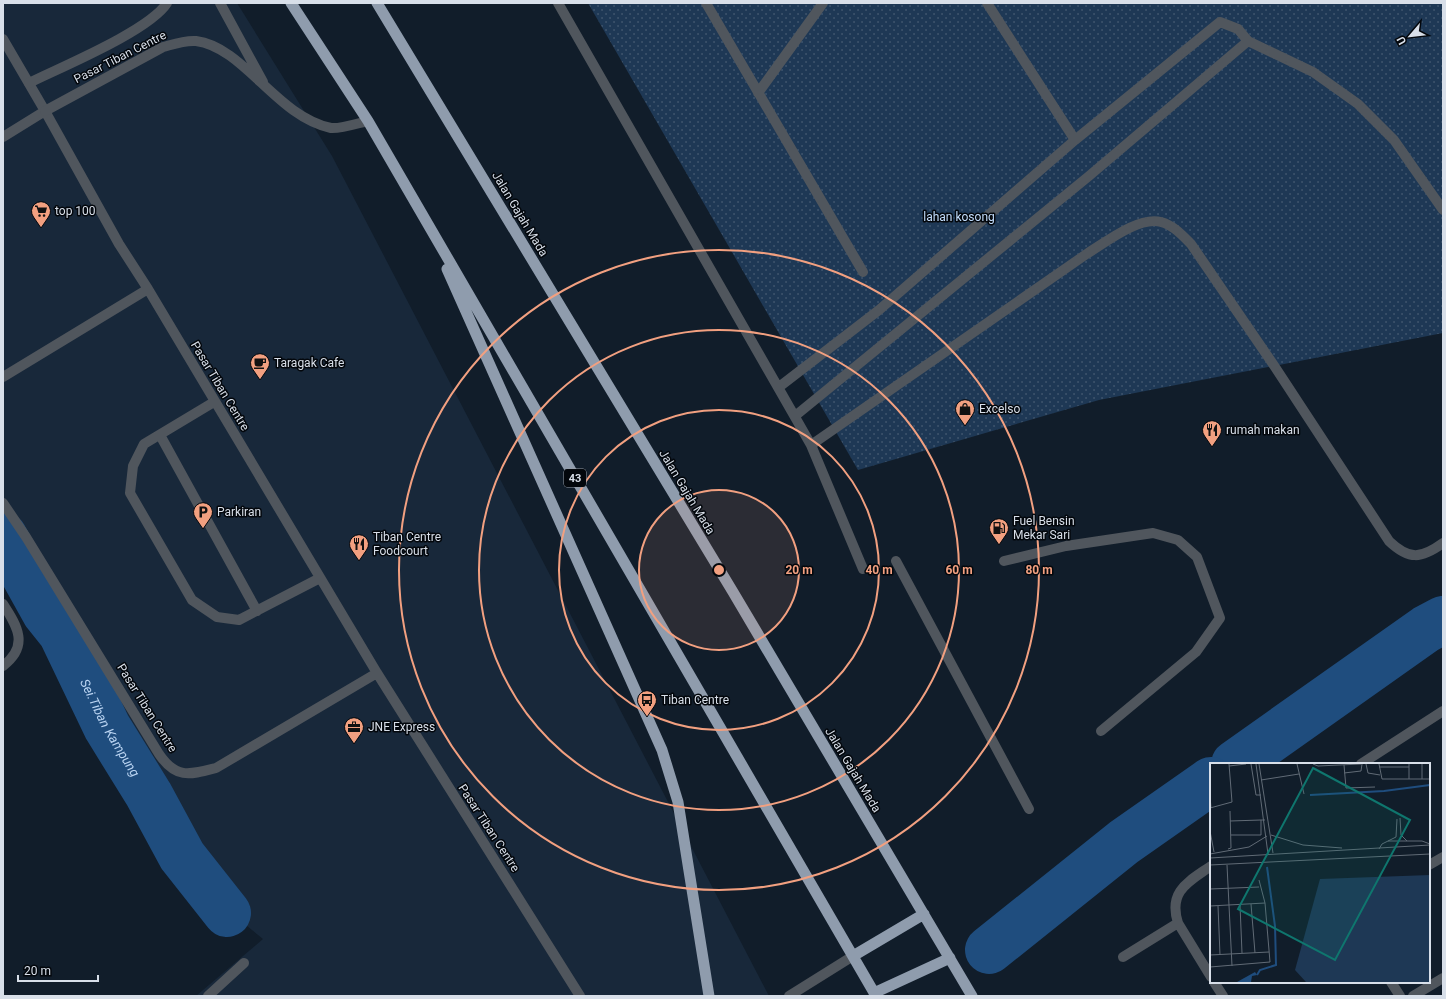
<svg xmlns="http://www.w3.org/2000/svg" width="1446" height="999" viewBox="0 0 1446 999" font-family="Roboto,sans-serif">
	<style>
		.built { fill: #18283a }
		.grass { fill: url(#grass-dots) }
		.lines { fill: none; stroke-linecap: round; stroke-linejoin: round }
		.river { stroke: #1f4d7e; stroke-width: 48 }
		.service { stroke: #50565d; stroke-width: 10 }
		.minor { stroke: #50565d; stroke-width: 10 }
		.tertiary { stroke: #50565d; stroke-width: 10 }
		.trunk { stroke: #8f9cad; stroke-width: 11 }
		.ring { fill: none; stroke: #f2a080; stroke-width: 2 }
		.labels { text-anchor: middle; stroke-width: 3; stroke-linejoin: round; paint-order: stroke }
		.shield { fill: #03070c; stroke: #989ea7; stroke-width: 1 }
		.shield-label { font-size: 11px; font-weight: bold; fill: #d8dfe9 }
		.street-label { font-size: 12px; fill: #d8dfe9; stroke: #03070c }
		.poi-label { font-size: 12px; fill: #d8dfe9; stroke: #03070c; text-anchor: start }
		.park-label { font-size: 12px; fill: #c3ddfc; stroke: #03070c }
		.water-label { font-size: 13px; font-style: italic; fill: #bad4f2; stroke: #03070c }
		.inset-river { fill: none; stroke: #1f4d7e; stroke-width: 2 }
		.inset-road { fill: none; stroke: #616b76; stroke-width: 1 }
		.view { fill: #0f766e; fill-opacity: 0.15; stroke: #0f766e; stroke-width: 2 }
		.inset-edge { fill: none; stroke: #d8dfe9; stroke-width: 2 }
		.centre { fill: #f2a080; stroke: #03070c; stroke-width: 2 }
		.ring-label { font-size: 12px; text-anchor: middle; font-weight: bold; fill: #f2a080; stroke: #03070c; stroke-width: 3; stroke-linejoin: round; paint-order: stroke }
	</style>
	<defs>
		<pattern id="grass-dots" width="8" height="8" patternUnits="userSpaceOnUse"><rect width="8" height="8" fill="#1e3855"/><path d="M2 2h.1M6 6h.1" fill="none" stroke="#3e546d" stroke-width="1.8" stroke-linecap="round"/></pattern>
	</defs>
	<rect width="100%" height="100%" fill="#111d2a"/>
	<!-- built -->
	<path class="built" d="M 3,3 L 237,3 L 332,156 L 769,996 L 196,996 L 263,939 L 194,883 L 61,639 L 3,555 Z"/>
	<!-- grass -->
	<path class="grass" d="M 588,3 L 1443,3 L 1443,333 L 1099,400 L 858,470 Z"/>
	<g class="lines">
		<!-- river -->
		<g class="river">
			<path id="s1" d="M 3,536 L 46,613 L 62,633 L 107,727 L 149,795 L 182,856 L 227,913"/>
			<path d="M 1235,764 L 1426,629 L 1443,620"/>
			<path d="M 989,950 L 1124,842 L 1211,781"/>
		</g>
		<!-- service -->
		<path class="service" d="M 558,3 L 811,445 L 863,569
			M 706,3 L 863,272
			M 987,3 L 1075,140
			M 3,39 L 45,111 L 119,244 L 148,289 L 377,673 L 580,996
			M 758,93 L 823,3
			M 3,137 L 45,111
			M 3,377 L 148,289
			M 779,387 L 879,310 L 1075,140 L 1220,22 L 1238,29 L 1248,41 L 1313,72 L 1358,104 L 1394,140 L 1443,210
			M 214,402 L 144,444 L 133,466 L 130,493 L 192,600 L 217,617 L 239,620 L 320,578
			M 795,416 L 1089,176 L 1248,41
			M 160,435 L 257,611
			M 811,445 L 1088,253 C 1106,242 1139,216 1161,222 C 1173,225 1182,235 1191,244 L 1275,367 L 1389,541 C 1409,560 1421,559 1443,543
			M 3,503 L 26,537 L 159,754 C 176,779 189,775 216,768 L 377,673
			M 896,561 L 1029,809
			M 1004,561 L 1066,546 L 1153,533 L 1178,540 L 1197,557 L 1220,618 L 1196,652 L 1101,731"/>
		<!-- minor -->
		<path class="minor" d="M 220,3 L 263,82
			M 29,83 C 61,67 149,31 167,3
			M 45,111 L 163,47 C 174,44 185,40 196,41 C 244,47 277,117 331,128 C 340,129 359,123 368,121
			M 3,604 C 18,627 29,646 3,666
			M 1361,764 L 1443,711
			M 1429,865 L 1443,857
			M 1178,923 L 1211,977
			M 1123,957 L 1178,923 C 1168,891 1188,882 1211,866
			M 1214,982 L 1223,996
			M 1391,982 L 1400,996
			M 208,996 L 244,963
			M 1413,996 L 1443,978"/>
		<!-- tertiary -->
		<path class="tertiary" d="M 789,996 L 853,956"/>
		<!-- trunk -->
		<path class="trunk" d="M 291,3 L 368,121 L 876,996
			M 377,3 L 733,592 L 972,996
			M 447,269 L 662,750 L 678,802 L 709,996
			M 853,956 L 924,914
			M 874,993 L 950,958"/>
	</g>
	<!-- distance rings -->
	<circle cx="719" cy="570" r="80" fill="#f2a080" fill-opacity=".12"/>
	<g class="ring">
		<circle cx="719" cy="570" r="80"/>
		<circle cx="719" cy="570" r="160"/>
		<circle cx="719" cy="570" r="240"/>
		<circle cx="719" cy="570" r="320"/>
	</g>
	<!-- icons -->
	<defs>
		<symbol id="supermarket-pin" viewBox="-11 -11 22 30"><path d="M0 17L-7.5 6A9.5 9.5 0 1 1 7.5 6Z" fill="#f2a080" stroke="#03070c"/><path d="M-6-5.5h2.5l.6 2H6L4.5 2H-2.5L-4.4-4H-6ZM-1.5 3.2a1.3 1.3 0 1 0 .1 0ZM3 3.2a1.3 1.3 0 1 0 .1 0Z" fill="#111"/></symbol>
		<symbol id="cafe-pin" viewBox="-11 -11 22 30"><path d="M0 17L-7.5 6A9.5 9.5 0 1 1 7.5 6Z" fill="#f2a080" stroke="#03070c"/><path d="M-5.5-4.5H6V0H3Q3 3.5 0 3.5H-2.5Q-5.5 3.5-5.5 0ZM3-3.2v2h1.7v-2ZM-6 4.5H4V6H-6Z" fill="#111"/></symbol>
		<symbol id="shop-pin" viewBox="-11 -11 22 30"><path d="M0 17L-7.5 6A9.5 9.5 0 1 1 7.5 6Z" fill="#f2a080" stroke="#03070c"/><path d="M-5-2.5h2.3a2.7 3.5 0 0 1 5.4 0H5L5.5 6h-11ZM-1.5-2.5h3a1.5 2.3 0 0 0-3 0Z" fill="#111"/></symbol>
		<symbol id="restaurant-pin" viewBox="-11 -11 22 30"><path d="M0 17L-7.5 6A9.5 9.5 0 1 1 7.5 6Z" fill="#f2a080" stroke="#03070c"/><path d="M-5-6h1v4h1v-4h1v4h1v-4h1v5L-1.5 .5V6h-2V.5L-5-1ZM5-6V6H3V1.5H1.5Q1.5-4 5-6Z" fill="#111"/></symbol>
		<symbol id="parking-pin" viewBox="-11 -11 22 30"><path d="M0 17L-7.5 6A9.5 9.5 0 1 1 7.5 6Z" fill="#f2a080" stroke="#03070c"/><path d="M-3.5-5.5H1a3.5 3.5 0 0 1 0 7H-1V5.5H-3.5ZM-1-3.4V-.6H.8a1.4 1.4 0 0 0 0-2.8Z" fill="#111"/></symbol>
		<symbol id="fuel-pin" viewBox="-11 -11 22 30"><path d="M0 17L-7.5 6A9.5 9.5 0 1 1 7.5 6Z" fill="#f2a080" stroke="#03070c"/><path d="M-5.5-6h7V0h2V4h1.3V-2.5L3-4.5l.8-.8L6-3V5H2.5V1h-1V6h-7ZM-4.2-4.7v3.2H.2V-4.7Z" fill="#111"/></symbol>
		<symbol id="bus-pin" viewBox="-11 -11 22 30"><path d="M0 17L-7.5 6A9.5 9.5 0 1 1 7.5 6Z" fill="#f2a080" stroke="#03070c"/><path d="M-5-6H5V4H4V6H2V4H-2V6H-4V4H-5ZM-3.5-4V0h7V-4ZM-3.5 1.2v1.5H-2V1.2ZM2 1.2v1.5H3.5V1.2Z" fill="#111"/></symbol>
		<symbol id="office-pin" viewBox="-11 -11 22 30"><path d="M0 17L-7.5 6A9.5 9.5 0 1 1 7.5 6Z" fill="#f2a080" stroke="#03070c"/><path d="M-6-3h4V-5.5h4V-3h4V5H-6ZM-1-4.5V-3h2v-1.5ZM-6 0V1H6V0Z" fill="#111"/></symbol>
	</defs>
	<g fill-rule="evenodd">
		<use href="#supermarket-pin" x="30" y="200" width="22" height="30"/>
		<use href="#cafe-pin" x="249" y="352" width="22" height="30"/>
		<use href="#shop-pin" x="954" y="398" width="22" height="30"/>
		<use href="#restaurant-pin" x="1201" y="419" width="22" height="30"/>
		<use href="#parking-pin" x="192" y="501" width="22" height="30"/>
		<use href="#fuel-pin" x="988" y="517" width="22" height="30"/>
		<use href="#restaurant-pin" x="348" y="533" width="22" height="30"/>
		<use href="#bus-pin" x="636" y="689" width="22" height="30"/>
		<use href="#office-pin" x="343" y="716" width="22" height="30"/>
	</g>
	<g class="labels">
		<!-- shield labels -->
		<rect class="shield" x="564" y="469" width="22" height="18" rx="3"/>
		<g class="shield-label">
			<text x="575" y="482">43</text>
		</g>
		<!-- street labels -->
		<g class="street-label">
			<text transform="translate(120 57) rotate(-27)" y="4">Pasar Tiban Centre</text>
			<text transform="translate(520 214) rotate(59)" y="4">Jalan Gajah Mada</text>
			<text transform="translate(220 386) rotate(59)" y="4">Pasar Tiban Centre</text>
			<text transform="translate(687 492) rotate(59)" y="4">Jalan Gajah Mada</text>
			<text transform="translate(147 708) rotate(58)" y="4">Pasar Tiban Centre</text>
			<text transform="translate(853 770) rotate(59)" y="4">Jalan Gajah Mada</text>
			<text transform="translate(489 828) rotate(57)" y="4">Pasar Tiban Centre</text>
		</g>
		<!-- poi labels -->
		<g class="poi-label">
			<text x="55" y="215">top 100</text>
			<text x="274" y="367">Taragak Cafe</text>
			<text x="979" y="413">Excelso</text>
			<text x="1226" y="434">rumah makan</text>
			<text x="217" y="516">Parkiran</text>
			<text x="1013" y="525">Fuel Bensin<tspan x="1013" dy="14">Mekar Sari</tspan></text>
			<text x="373" y="541">Tiban Centre<tspan x="373" dy="14">Foodcourt</tspan></text>
			<text x="661" y="704">Tiban Centre</text>
			<text x="368" y="731">JNE Express</text>
		</g>
		<!-- park labels -->
		<g class="park-label">
			<text x="959" y="221">lahan kosong</text>
		</g>
		<!-- water labels -->
		<g class="water-label">
			<text dy="5" stroke="none"><textPath href="#s1" startOffset="220">Sei.Tiban Kampung</textPath></text>
		</g>
	</g>
	<!-- overview -->
	<g transform="translate(1210 763)">
		<rect width="220" height="220" fill="#111d2a"/>
		<path d="M 220,112 L 220,219 L 96,219 L 85,207 L 110,116 Z" fill="#1e3855"/>
		<path d="M 45,209 L 47,212 L 42,213 L 41,219 L 27,219 Z" fill="#1f4d7e"/>
		<path class="inset-river" d="M 100,32 L 174,28 L 220,22M 47,212 L 50,207 L 66,202 L 65,163 L 57,104"/>
		<path class="inset-road" d="M 41,1 L 46,32 L 51,32M 46,1 L 58,91M 49,1 L 63,90M 87,1 L 94,31M 103,1 L 108,3 L 151,1M 156,1 L 158,10 L 170,12M 169,1 L 172,16 L 220,16M 134,2 L 136,25 L 165,24M 19,3 L 36,1M 169,4 L 199,4M 134,10 L 151,8 L 152,1M 199,16 L 199,1M 212,16 L 212,1M 51,17 L 89,11M 0,33 L 1,45M 0,45 L 22,39 L 19,1M 190,55 L 191,72 L 197,78M 20,58 L 51,57M 0,68 L 4,89M 21,72 L 51,72 L 51,57 L 55,57M 61,72 L 93,82 L 132,85M 178,78 L 212,78 L 220,81M 18,86 L 21,85 L 20,48M 169,86 L 172,81 L 186,74 L 187,56M 0,91 L 39,84 L 57,73M 0,95 L 220,82M 0,102 L 220,91M 17,102 L 22,203M 0,126 L 49,124M 41,141 L 45,190M 30,142 L 32,190M 0,143 L 55,140M 8,143 L 10,192M 0,192 L 59,189M 0,204 L 60,199 L 55,140 L 49,117"/>
		<path class="view" d="M 103,5 L 200,57 L 125,197 L 28,146 Z"/>
		<rect width="220" height="220" class="inset-edge"/>
	</g>
	<circle cx="719" cy="570" r="6" class="centre"/>
	<g class="ring-label">
		<text x="799" y="574">20 m</text>
		<text x="879" y="574">40 m</text>
		<text x="959" y="574">60 m</text>
		<text x="1039" y="574">80 m</text>
	</g>
	<!-- border -->
	<rect width="1446" height="999" fill="none" stroke="#d8dfe9" stroke-width="8"/>
	<!-- north arrow -->
	<g transform="translate(1410 36) rotate(242)" stroke="#03070c" stroke-width="3" paint-order="stroke">
	<path d="M0-3L7 15L0 10L-7 15Z" fill="#d8dfe9"/>
	<text y="-6" font-size="11" font-weight="bold" text-anchor="middle" fill="#d8dfe9">U</text>
	</g>
	<!-- scale -->
	<path d="M18 975v6h80v-6" fill="none" stroke="#d8dfe9" stroke-width="2"/>
	<text x="24" y="975" font-size="12" fill="#d8dfe9" stroke="#03070c" stroke-width="3" paint-order="stroke">20 m</text>
</svg>
